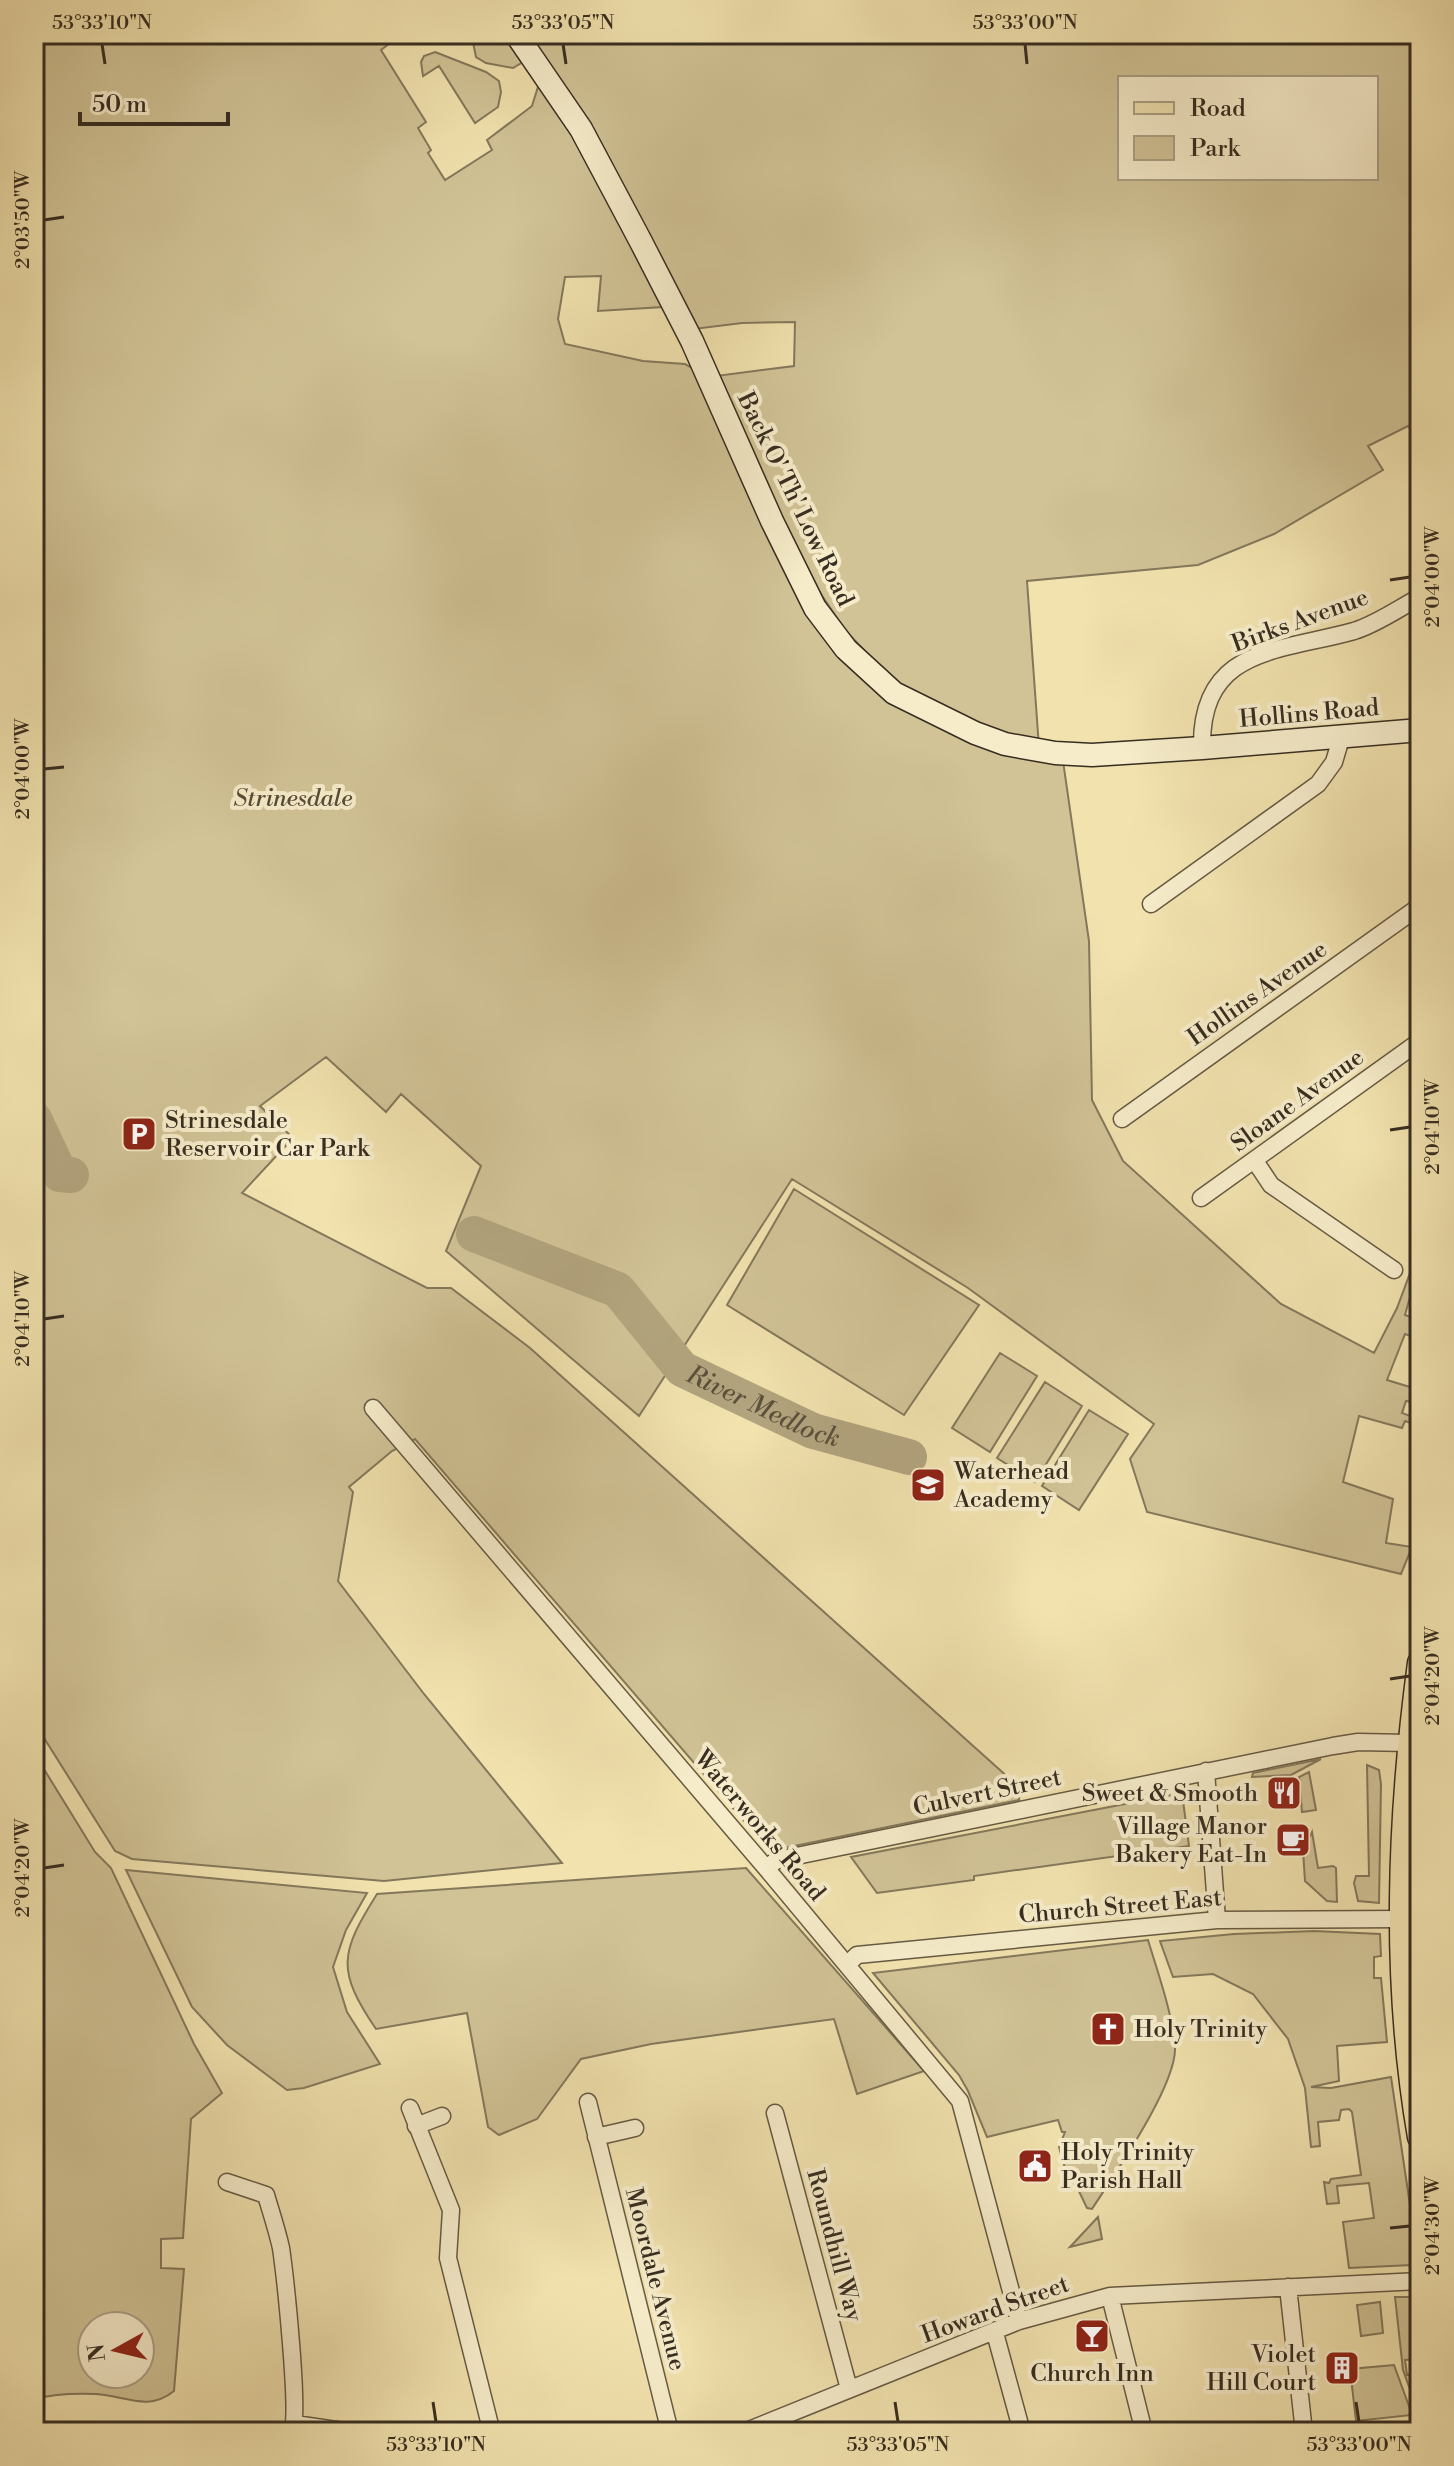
<svg xmlns="http://www.w3.org/2000/svg" width="1454" height="2466" viewBox="0 0 1454 2466" font-family="'Libre Bodoni',serif">
	<style>
		.green { fill: #d1c396; stroke: #84785c; stroke-width: 2; fill-rule: evenodd }
		.lines { fill: none; stroke-linecap: round; stroke-linejoin: round }
		.river { stroke: #b2a47e; stroke-width: 36 }
		.street-casing { stroke: #665a44; stroke-width: 19 }
		.secondary-casing { stroke: #372d21; stroke-width: 25 }
		.primary-casing { stroke: #372d21; stroke-width: 27 }
		.street { stroke: #f6ecca; stroke-width: 16 }
		.secondary { stroke: #f6ecca; stroke-width: 22 }
		.primary { stroke: #f1e2ae; stroke-width: 24 }
		.ticks { fill: none; stroke: #372d21; stroke-width: 3 }
		.labels { text-anchor: middle; stroke-width: 8; stroke-linejoin: round; paint-order: stroke }
		.street-label { font-size: 24px; fill: #372d21; stroke: #f6ecca }
		.park-label { font-size: 24px; font-style: italic; fill: #564b38; stroke: #f6ecca }
		.poi-label { font-size: 24px; fill: #372d21; stroke: #f6ecca; text-anchor: start }
		.water-label { font-size: 26px; font-style: italic; fill: #5c513d; stroke: #f6ecca }
		.neatline { fill: none; stroke: #372d21; stroke-width: 3 }
		.ticks-label { font-size: 20px; text-anchor: middle; fill: #372d21 }
	</style>
	<rect width="100%" height="100%" fill="#f1e2ae"/>
	<filter id="stains"><feTurbulence type="fractalNoise" baseFrequency=".0025" numOctaves="4"/><feColorMatrix values="0 0 0 0 .2 0 0 0 0 .09 0 0 0 0 .02 0 0 0 .5 -.17"/></filter>
	<radialGradient id="worn" r=".72"><stop offset=".6" stop-color="#630" stop-opacity="0"/><stop offset="1" stop-color="#630" stop-opacity=".3"/></radialGradient>
	<!-- green -->
	<path class="green" d="M 34,34 L 402,34 L 381,50 L 426,122 L 418,128 L 431,150 L 428,153 L 445,180 L 492,150 L 487,140 L 532,106 L 541,77 L 562,108 L 663,307 L 598,311 L 601,276 L 565,277 L 558,319 L 565,344 L 643,361 L 685,364 L 696,370 L 862,678 L 1063,761 L 1089,941 L 1092,1100 L 1123,1161 L 1281,1304 L 1374,1353 L 1397,1308 L 1416,1257 L 1420,1259 L 1420,1300 L 1410,1297 L 1405,1315 L 1414,1318 L 1420,1300 L 1420,1339 L 1405,1334 L 1387,1380 L 1420,1390 L 1417,1403 L 1406,1401 L 1402,1413 L 1413,1417 L 1411,1423 L 1405,1421 L 1402,1428 L 1359,1416 L 1343,1482 L 1393,1499 L 1386,1543 L 1412,1547 L 1401,1574 L 1147,1512 L 1130,1459 L 1154,1424 L 968,1288 L 792,1179 L 639,1416 L 446,1251 L 481,1166 L 401,1094 L 386,1112 L 326,1057 L 260,1106 L 293,1138 L 242,1193 L 427,1288 L 451,1288 L 530,1348 L 1020,1788 L 1019,1800 L 770,1851 L 415,1439 L 392,1451 L 349,1487 L 353,1492 L 338,1581 L 424,1694 L 562,1863 L 384,1881 L 132,1859 L 115,1851 L 34,1722 Z
		M 476,34 L 502,34 L 523,62 L 513,68 L 486,63 L 476,57 L 473,42 Z
		M 523,34 L 1420,34 L 1420,441 L 1408,426 L 1368,446 L 1383,470 L 1274,534 L 1198,565 L 1027,581 L 1039,747 L 1000,736 L 892,680 L 846,631 L 812,581 L 716,376 L 794,366 L 795,322 L 742,323 L 694,329 ZM 1120,78 L 1376,78 L 1376,178 L 1120,178 Z
		M 435,52 L 486,72 L 499,81 L 501,92 L 498,107 L 475,123 L 439,66 L 423,76 L 421,62 L 424,56 Z
		M 794,1189 L 979,1305 L 904,1415 L 727,1305 Z
		M 1000,1353 L 1037,1376 L 990,1452 L 952,1428 Z
		M 1045,1382 L 1082,1406 L 1035,1482 L 997,1458 Z
		M 1089,1410 L 1128,1434 L 1079,1510 L 1042,1486 Z
		M 34,1753 L 95,1852 L 111,1868 L 194,2044 L 222,2093 L 191,2119 L 183,2238 L 161,2239 L 161,2268 L 184,2269 L 174,2391 C 148,2412 126,2396 96,2394 C 76,2393 54,2394 34,2399 ZM 92,2326 L 140,2326 L 140,2374 L 92,2374 Z
		M 1321,1759 L 1291,1775 L 1252,1777 L 1253,1773 Z
		M 1367,1765 L 1379,1770 L 1381,1784 L 1379,1903 L 1358,1901 L 1354,1883 L 1356,1876 L 1369,1876 Z
		M 1309,1772 L 1316,1810 L 1302,1812 L 1299,1777 Z
		M 1182,1793 L 1189,1846 L 974,1876 L 974,1880 L 877,1893 L 851,1857 Z
		M 1312,1832 L 1318,1868 L 1333,1866 L 1336,1868 L 1337,1902 L 1327,1901 L 1305,1881 L 1303,1850 Z
		M 746,1868 L 924,2071 L 857,2094 L 834,2019 L 651,2044 L 581,2059 L 537,2119 L 499,2135 L 488,2127 L 467,2013 L 376,2029 C 336,1970 340,1953 377,1894 Z
		M 126,1870 L 367,1893 L 346,1930 L 333,1967 L 347,2012 L 380,2064 L 304,2088 L 287,2090 L 227,2045 L 192,2007 Z
		M 1314,1931 L 1380,1934 L 1381,1956 L 1374,1957 L 1374,1978 L 1381,1978 L 1387,2042 L 1337,2046 L 1339,2081 L 1311,2087 L 1331,2088 L 1391,2077 L 1418,2259 L 1412,2265 L 1349,2268 L 1343,2222 L 1374,2218 L 1369,2183 L 1337,2186 L 1339,2203 L 1327,2204 L 1324,2182 L 1329,2183 L 1331,2179 L 1361,2175 L 1352,2112 L 1349,2109 L 1341,2110 L 1339,2120 L 1318,2122 L 1320,2146 L 1311,2147 L 1305,2088 L 1288,2039 L 1253,1994 L 1213,1974 L 1173,1977 L 1160,1941 L 1234,1934 Z
		M 1148,1940 C 1157,1970 1173,2015 1175,2047 C 1177,2085 1114,2175 1092,2209 L 1087,2208 L 1076,2185 L 1070,2186 L 1059,2147 L 1065,2132 L 1062,2132 L 1058,2120 L 987,2137 L 968,2091 L 959,2075 L 873,1973 Z
		M 1098,2217 L 1102,2239 L 1070,2247 Z
		M 1395,2297 L 1411,2297 L 1420,2302 L 1420,2359 L 1405,2360 L 1407,2375 L 1420,2373 L 1420,2388 L 1417,2389 L 1420,2417 L 1403,2370 Z
		M 1380,2302 L 1383,2333 L 1361,2336 L 1357,2305 Z
		M 1394,2365 L 1417,2428 L 1413,2428 L 1411,2415 L 1356,2421 L 1350,2369 Z"/>
	<g class="lines">
		<!-- river -->
		<g class="river">
			<path d="M 34,1119 L 60,1174 L 71,1175"/>
			<path id="s1" d="M 474,1234 L 618,1290 L 682,1369 L 813,1431 L 909,1457"/>
		</g>
		<defs>
			<path id="street" d="M 1202,748 C 1200,647 1279,652 1354,631 C 1377,624 1399,608 1420,597
				M 1151,904 L 1318,784 L 1334,762 L 1342,735
				M 1122,1119 L 1420,906
				M 1255,1161 L 1271,1185 L 1394,1270
				M 1201,1198 L 1420,1041
				M 373,1408 L 766,1868 L 960,2101 L 1019,2321
				M 1206,1771 L 1217,1920
				M 766,1868 L 777,1860 L 1333,1746 L 1358,1742 L 1409,1743
				M 847,1965 L 857,1955 L 1217,1920 L 1402,1919
				M 588,2102 L 670,2432
				M 410,2108 L 451,2210 L 448,2258 L 490,2425 L 489,2432
				M 775,2113 L 849,2389
				M 416,2126 L 442,2116
				M 596,2137 L 635,2128
				M 227,2182 L 266,2195 C 271,2212 277,2230 281,2248 C 285,2276 300,2413 292,2432
				M 1288,2287 L 1304,2432
				M 1110,2296 L 1144,2432
				M 995,2333 L 1022,2432
				M 295,2424 L 350,2432
				M 744,2432 L 1019,2321 L 1110,2296 L 1420,2281"/>
			<path id="secondary" d="M 516,34 L 581,129 L 640,240 L 692,341 L 772,521 L 815,608 L 846,649 L 894,693 L 975,733 L 1005,744 L 1055,753 L 1092,755 L 1202,748 L 1420,730"/>
			<path id="primary" d="M 1420,1663 C 1399,1820 1393,1980 1420,2137"/>
		</defs>
		<!-- street casing -->
		<use href="#street" class="street-casing"/>
		<!-- secondary casing -->
		<use href="#secondary" class="secondary-casing"/>
		<!-- primary casing -->
		<use href="#primary" class="primary-casing"/>
		<!-- street -->
		<use href="#street" class="street"/>
		<!-- secondary -->
		<use href="#secondary" class="secondary"/>
		<!-- primary -->
		<use href="#primary" class="primary"/>
	</g>
	<!-- ticks -->
	<path class="ticks" d="M 102,44 L 105,64M 563,44 L 566,64M 1025,44 L 1027,64M 44,220 L 64,217M 1390,580 L 1410,577M 44,769 L 64,767M 1390,1130 L 1410,1127M 44,1319 L 64,1316M 1390,1679 L 1410,1676M 44,1868 L 64,1865M 1390,2228 L 1410,2226M 433,2402 L 436,2422M 895,2402 L 898,2422M 1356,2402 L 1359,2422"/>
	<!-- icons -->
	<defs>
		<symbol id="parking-square" viewBox="-11 -11 22 22"><rect x="-9" y="-9" width="18" height="18" rx="4" fill="#8f2418" stroke="#f6ecca"/><path d="M-3.5-5.5H1a3.5 3.5 0 0 1 0 7H-1V5.5H-3.5ZM-1-3.4V-.6H.8a1.4 1.4 0 0 0 0-2.8Z" fill="#fff"/></symbol>
		<symbol id="school-square" viewBox="-11 -11 22 22"><rect x="-9" y="-9" width="18" height="18" rx="4" fill="#8f2418" stroke="#f6ecca"/><path d="M0-5L7-2L0 1L-7-2ZM-4 1L0 2.5L4 1V4Q0 6-4 4Z" fill="#fff"/></symbol>
		<symbol id="restaurant-square" viewBox="-11 -11 22 22"><rect x="-9" y="-9" width="18" height="18" rx="4" fill="#8f2418" stroke="#f6ecca"/><path d="M-5-6h1v4h1v-4h1v4h1v-4h1v5L-1.5 .5V6h-2V.5L-5-1ZM5-6V6H3V1.5H1.5Q1.5-4 5-6Z" fill="#fff"/></symbol>
		<symbol id="cafe-square" viewBox="-11 -11 22 22"><rect x="-9" y="-9" width="18" height="18" rx="4" fill="#8f2418" stroke="#f6ecca"/><path d="M-5.5-4.5H6V0H3Q3 3.5 0 3.5H-2.5Q-5.5 3.5-5.5 0ZM3-3.2v2h1.7v-2ZM-6 4.5H4V6H-6Z" fill="#fff"/></symbol>
		<symbol id="church-square" viewBox="-11 -11 22 22"><rect x="-9" y="-9" width="18" height="18" rx="4" fill="#8f2418" stroke="#f6ecca"/><path d="M-1.2-6h2.4v3.5h3.3v2.4h-3.3V6h-2.4V-.1h-3.3v-2.4h3.3Z" fill="#fff"/></symbol>
		<symbol id="civic-square" viewBox="-11 -11 22 22"><rect x="-9" y="-9" width="18" height="18" rx="4" fill="#8f2418" stroke="#f6ecca"/><path d="M-.6-6.5H3V-4.5H.6V-3L4-1V1h2V6H-6V1h2V-1L-.6-3ZM-1.2 2.5V6h2.4V2.5Z" fill="#fff"/></symbol>
		<symbol id="bar-square" viewBox="-11 -11 22 22"><rect x="-9" y="-9" width="18" height="18" rx="4" fill="#8f2418" stroke="#f6ecca"/><path d="M-6-5H6L.8 .8V4.5H3.5V6h-7V4.5H-.8V.8Z" fill="#fff"/></symbol>
		<symbol id="building-square" viewBox="-11 -11 22 22"><rect x="-9" y="-9" width="18" height="18" rx="4" fill="#8f2418" stroke="#f6ecca"/><path d="M-4-6H4V6H1V3H-1V6H-4ZM-2.5-4.3h1.7v1.8h-1.7ZM.8-4.3h1.7v1.8H.8ZM-2.5-1h1.7V.8h-1.7ZM.8-1h1.7V.8H.8Z" fill="#fff"/></symbol>
	</defs>
	<g fill-rule="evenodd">
		<use href="#parking-square" x="119" y="1114" width="40" height="40"/>
		<use href="#school-square" x="908" y="1465" width="40" height="40"/>
		<use href="#restaurant-square" x="1264" y="1773" width="40" height="40"/>
		<use href="#cafe-square" x="1273" y="1820" width="40" height="40"/>
		<use href="#church-square" x="1088" y="2009" width="40" height="40"/>
		<use href="#civic-square" x="1015" y="2146" width="40" height="40"/>
		<use href="#bar-square" x="1072" y="2316" width="40" height="40"/>
		<use href="#building-square" x="1322" y="2348" width="40" height="40"/>
	</g>
	<g class="labels">
		<!-- street labels -->
		<g class="street-label">
			<text transform="translate(796 499) rotate(64)" y="8">Back O' Th' Low Road</text>
			<text transform="translate(1300 620) rotate(-20)" y="8">Birks Avenue</text>
			<text transform="translate(1309 713) rotate(-5)" y="8">Hollins Road</text>
			<text transform="translate(1257 993) rotate(-35)" y="8">Hollins Avenue</text>
			<text transform="translate(1297 1100) rotate(-36)" y="8">Sloane Avenue</text>
			<text transform="translate(987 1792) rotate(-12)" y="8">Culvert Street</text>
			<text transform="translate(760 1825) rotate(50)" y="8">Waterworks Road</text>
			<text transform="translate(1120 1906) rotate(-5)" y="8">Church Street East</text>
			<text transform="translate(835 2245) rotate(75)" y="8">Roundhill Way</text>
			<text transform="translate(656 2279) rotate(76)" y="8">Moordale Avenue</text>
			<text transform="translate(995 2309) rotate(-20)" y="8">Howard Street</text>
		</g>
		<!-- park labels -->
		<g class="park-label">
			<text x="293" y="806">Strinesdale</text>
		</g>
		<!-- poi labels -->
		<g class="poi-label">
			<text x="165" y="1128">Strinesdale<tspan x="165" dy="28">Reservoir Car Park</tspan></text>
			<text x="954" y="1479">Waterhead<tspan x="954" dy="28">Academy</tspan></text>
			<text x="1258" y="1801" text-anchor="end">Sweet &amp; Smooth</text>
			<text x="1267" y="1834" text-anchor="end">Village Manor<tspan x="1267" dy="28">Bakery Eat-In</tspan></text>
			<text x="1134" y="2037">Holy Trinity</text>
			<text x="1061" y="2160">Holy Trinity<tspan x="1061" dy="28">Parish Hall</tspan></text>
			<text x="1316" y="2362" text-anchor="end">Violet<tspan x="1316" dy="28">Hill Court</tspan></text>
			<text x="1092" y="2381" text-anchor="middle">Church Inn</text>
		</g>
		<!-- water labels -->
		<g class="water-label">
			<text dy="9" stroke="none"><textPath href="#s1" startOffset="346">River Medlock</textPath></text>
		</g>
	</g>
	<!-- margin -->
	<rect width="1454" height="2466" fill="none" stroke="#f1e2ae" stroke-width="88"/>
	<!-- legend -->
	<rect x="1118" y="76" width="260" height="104" fill="#f6ecca" stroke="#aaa086" stroke-width="2"/>
	<rect x="1134" y="102" width="40" height="12" fill="#f1e2ae" stroke="#aaa086" stroke-width="2"/>
	<text x="1190" y="116" font-size="24" fill="#372d21">Road</text>
	<rect x="1134" y="136" width="40" height="24" fill="#d1c396" stroke="#aaa086" stroke-width="2"/>
	<text x="1190" y="156" font-size="24" fill="#372d21">Park</text>
	<!-- north arrow -->
	<g transform="translate(116 2350) rotate(262)"><circle r="38" fill="#f6ecca" stroke="#aaa086" stroke-width="2"/>
	<path d="M0-6L14 30L0 20L-14 30Z" fill="#8f2418"/>
	<text y="-12" font-size="22" font-weight="bold" text-anchor="middle" fill="#372d21">N</text>
	</g>
	<!-- scale -->
	<path d="M80 112v12h148v-12" fill="none" stroke="#372d21" stroke-width="4"/>
	<text x="92" y="112" font-size="24" fill="#372d21" stroke="#f6ecca" stroke-width="6" paint-order="stroke">50 m</text>
	<rect x="44" y="44" width="1366" height="2378" class="neatline"/>
	<g class="ticks-label">
		<text x="102" y="29">53°33'10"N</text>
		<text x="563" y="29">53°33'05"N</text>
		<text x="1025" y="29">53°33'00"N</text>
		<text transform="translate(22 220) rotate(-90)" y="7">2°03'50"W</text>
		<text transform="translate(1432 577) rotate(-90)" y="7">2°04'00"W</text>
		<text transform="translate(22 769) rotate(-90)" y="7">2°04'00"W</text>
		<text transform="translate(1432 1127) rotate(-90)" y="7">2°04'10"W</text>
		<text transform="translate(22 1319) rotate(-90)" y="7">2°04'10"W</text>
		<text transform="translate(1432 1676) rotate(-90)" y="7">2°04'20"W</text>
		<text transform="translate(22 1868) rotate(-90)" y="7">2°04'20"W</text>
		<text transform="translate(1432 2226) rotate(-90)" y="7">2°04'30"W</text>
		<text x="436" y="2451">53°33'10"N</text>
		<text x="898" y="2451">53°33'05"N</text>
		<text x="1359" y="2451">53°33'00"N</text>
	</g>
	<rect width="100%" height="100%" filter="url(#stains)"/>
	<rect width="100%" height="100%" fill="url(#worn)"/>
</svg>
